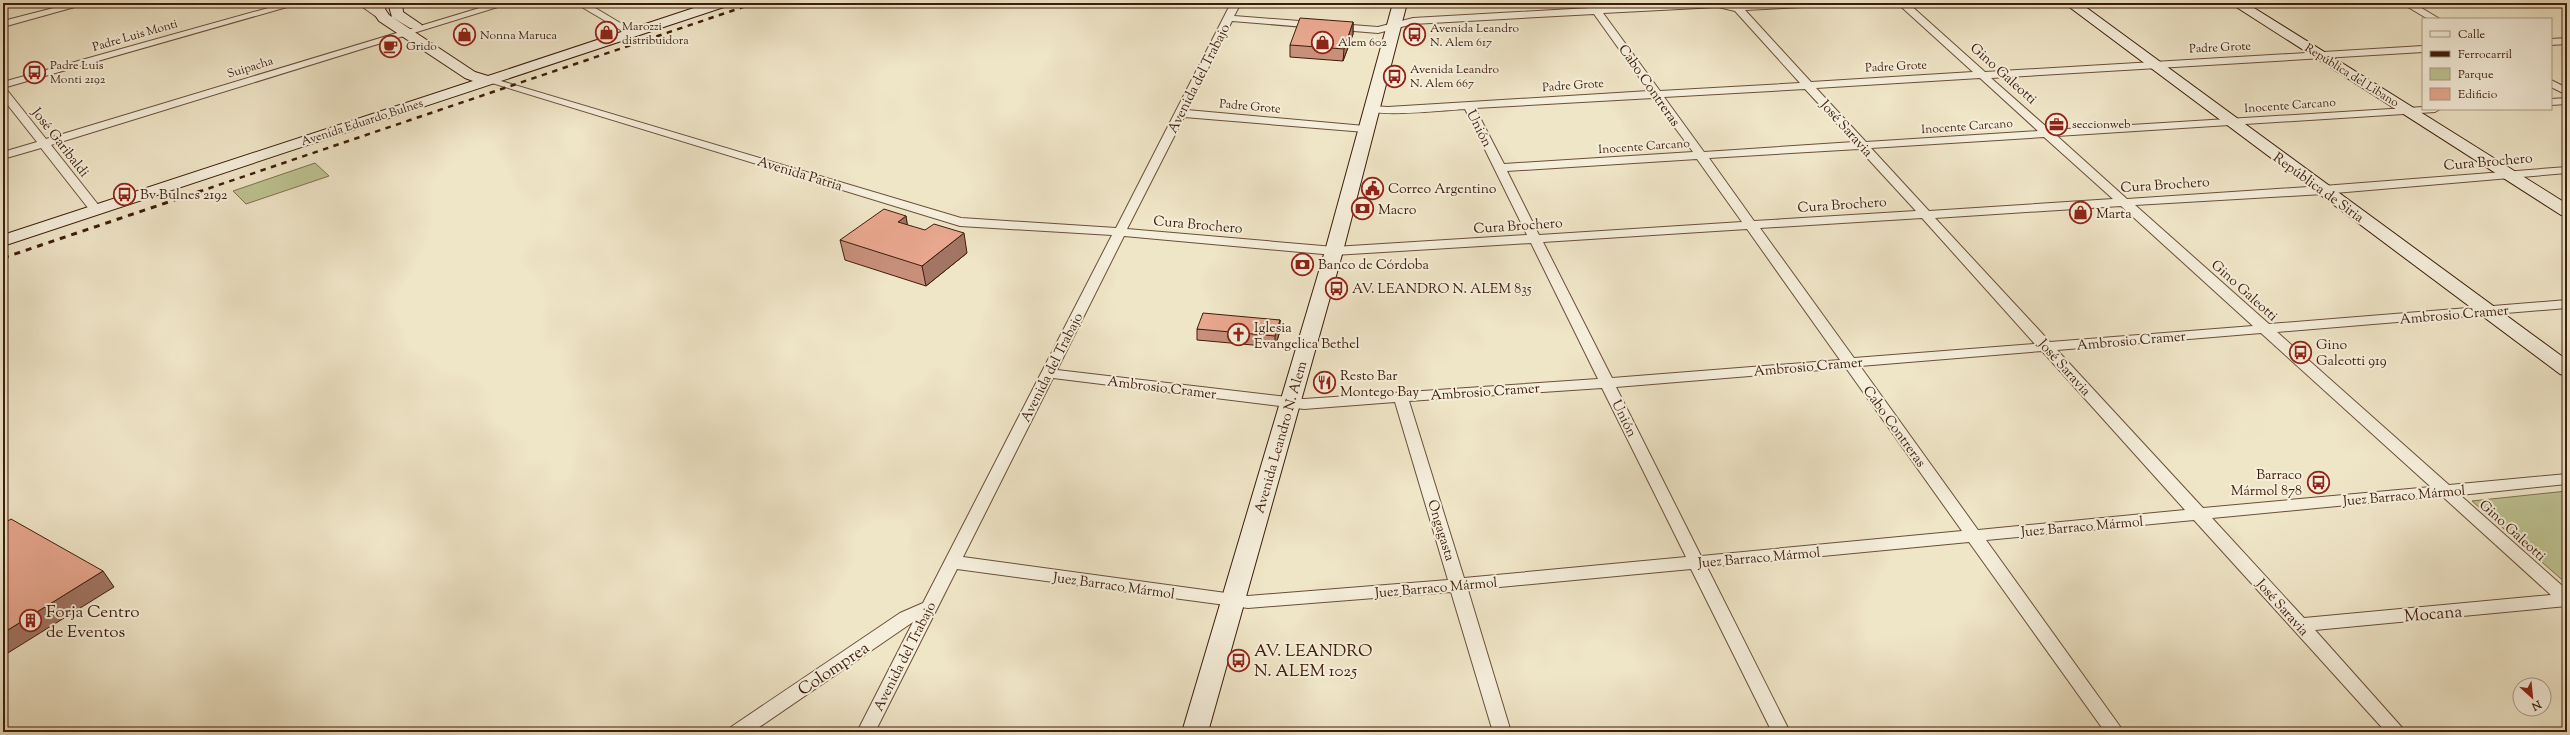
<svg xmlns="http://www.w3.org/2000/svg" width="2570" height="735" viewBox="0 0 2570 735" font-family="'Sorts Mill Goudy',serif">
	<style>
		.green { fill: #bec392; stroke: #7e704e }
		.lines { fill: none; stroke-linecap: round; stroke-linejoin: round }
		.street-casing { stroke: #6a4f39; stroke-width: 2 }
		.secondary-casing { stroke: #3d1d0a; stroke-width: 2 }
		.street { fill: #f5eedb; fill-rule: evenodd }
		.secondary { fill: #f5eedb; fill-rule: evenodd }
		.rail-far1 { stroke: #3d1d0a; stroke-width: 2.5; stroke-dasharray: 5.5 5.5; stroke-linecap: butt }
		.rail { stroke: #3d1d0a; stroke-width: 3; stroke-dasharray: 6 6; stroke-linecap: butt }
		.wall { fill: #c8907b; stroke: #3d1d0a }
		.shaded-wall { fill: #a27564; stroke: #3d1d0a }
		.building { fill: #e8a78f; stroke: #3d1d0a }
		.labels { text-anchor: middle; stroke-width: 4; stroke-linejoin: round; paint-order: stroke }
		.far-poi-label { font-size: 12px; fill: #3d1d0a; stroke: #f5eedb; text-anchor: start }
		.far-street-label { font-size: 12px; fill: #3d1d0a; stroke: #f5eedb }
		.street-label { font-size: 14px; fill: #3d1d0a; stroke: #f5eedb }
		.poi-label { font-size: 14px; fill: #3d1d0a; stroke: #f5eedb; text-anchor: start }
		.near-poi-label { font-size: 17px; fill: #3d1d0a; stroke: #f5eedb; text-anchor: start }
		.near-street-label { font-size: 17px; fill: #3d1d0a; stroke: #f5eedb }
	</style>
	<rect width="100%" height="100%" fill="#efe5c7"/>
	<filter id="stains"><feTurbulence type="fractalNoise" baseFrequency=".005" numOctaves="4"/><feColorMatrix values="0 0 0 0 .2 0 0 0 0 .09 0 0 0 0 .02 0 0 0 .5 -.17"/></filter>
	<radialGradient id="worn" r=".72"><stop offset=".6" stop-color="#630" stop-opacity="0"/><stop offset="1" stop-color="#630" stop-opacity=".3"/></radialGradient>
	<!-- green -->
	<path class="green" d="M 315,163 L 329,176 L 246,204 L 233,191 Z
		M 2567,491 L 2567,584 L 2472,501 Z"/>
	<g class="lines">
		<defs>
			<path id="street" d="M 73,3 L 89,3 L 3,27 L 3,21 Z
				M 286,3 L 301,3 L 3,88 L 3,82 Z
				M 357,3 L 368,3 L 389,18 L 381,20 Z
				M 496,3 L 511,3 L 51,145 L 100,207 L 102,210 L 100,213 L 92,213 L 41,148 L 3,159 L 3,152 L 37,142 L 3,99 L 3,89 L 7,90 L 46,139 Z
				M 575,3 L 587,3 L 637,33 L 629,35 Z
				M 1231,3 L 1241,3 L 1234,16 L 1378,27 L 1413,18 L 1590,8 L 1586,3 L 1596,3 L 1599,8 L 1685,3 L 1828,3 L 1823,6 L 1745,10 L 1811,82 L 1973,72 L 1897,3 L 1908,3 L 1985,72 L 2423,46 L 2423,52 L 1991,78 L 2050,130 L 2423,107 L 2423,109 L 2440,109 L 2435,112 L 2057,136 L 2127,199 L 2323,186 L 2567,167 L 2567,173 L 2323,194 L 2135,205 L 2269,324 L 2567,300 L 2567,308 L 2277,332 L 2449,485 L 2567,474 L 2567,484 L 2460,495 L 2567,590 L 2567,606 L 2315,630 L 2406,732 L 2386,732 L 2194,520 L 1986,540 L 2124,732 L 2105,732 L 1969,542 L 1707,567 L 1790,732 L 1772,732 L 1691,569 L 1468,590 L 1511,732 L 1493,732 L 1451,592 L 1248,608 L 957,569 L 875,732 L 857,732 L 913,622 L 752,732 L 729,732 L 731,727 L 900,613 L 923,603 L 1112,235 L 960,226 L 482,80 L 483,78 L 491,78 L 961,218 L 1116,228 ZM 1718,7 L 1735,11 L 1800,83 L 1660,91 L 1603,13 ZM 1594,14 L 1649,91 L 1388,107 L 1371,106 L 1366,109 C 1373,118 1449,110 1465,109 L 1527,235 L 1334,247 L 1127,229 L 1184,117 L 1365,132 L 1370,129 L 1365,126 L 1187,110 L 1232,21 L 1378,33 L 1413,24 ZM 1980,78 L 2038,131 L 1866,142 L 1816,88 ZM 1805,89 L 1854,142 L 1704,152 L 1664,97 ZM 1653,98 L 1693,152 L 1504,164 L 1475,108 ZM 2044,137 L 2113,199 L 1929,211 L 1871,148 ZM 1859,149 L 1916,211 L 1754,221 L 1709,158 ZM 1697,159 L 1742,222 L 1539,235 L 1507,171 ZM 2121,206 L 2253,326 L 2050,342 L 1935,218 ZM 1922,218 L 2035,344 L 1854,358 L 1760,228 ZM 1747,229 L 1840,360 L 1612,378 L 1543,242 ZM 1124,236 L 1334,255 L 1531,243 L 1598,379 L 1304,399 L 1057,370 ZM 2261,333 L 2431,487 L 2203,508 L 2057,350 ZM 2042,351 L 2185,510 L 1978,530 L 1860,366 ZM 1846,368 L 1962,531 L 1701,556 L 1616,387 ZM 1053,378 L 1304,409 L 1395,402 L 1448,580 L 1248,596 L 963,557 ZM 1602,388 L 1686,557 L 1464,578 L 1409,401 ZM 2442,496 L 2551,595 L 2304,618 L 2212,518 Z
				M 2401,3 L 2413,3 L 2440,19 L 2428,19 Z
				M 2567,38 L 2567,44 L 2551,45 L 2551,39 Z
				M 2551,80 L 2567,88 L 2567,95 L 2551,87 Z
				M 2567,98 L 2567,104 L 2551,105 L 2551,99 Z"/>
			<path id="secondary" d="M 373,3 L 387,3 L 385,9 L 389,15 L 475,72 L 488,76 L 709,3 L 729,3 L 727,6 L 3,246 L 3,235 L 473,81 L 465,78 L 379,21 L 371,9 Z
				M 388,3 L 402,3 L 403,12 L 422,25 L 420,28 L 410,28 L 392,17 Z
				M 1393,3 L 1407,3 L 1343,251 L 1208,732 L 1182,732 L 1325,251 Z
				M 2064,3 L 2080,3 L 2567,360 L 2567,376 L 2560,374 Z
				M 2230,3 L 2246,3 L 2567,204 L 2567,216 L 2561,215 Z"/>
		</defs>
		<!-- street casing -->
		<use href="#street" class="street-casing"/>
		<!-- secondary casing -->
		<use href="#secondary" class="secondary-casing"/>
		<!-- street -->
		<use href="#street" class="street"/>
		<!-- secondary -->
		<use href="#secondary" class="secondary"/>
		<!-- rail-far1 -->
		<path class="rail-far1" d="M 198,192 L 755,3"/>
		<!-- rail -->
		<path class="rail" d="M 3,258 L 201,191"/>
	</g>
	<!-- wall -->
	<path class="wall" d="M 1353,22 L 1353,34 L 1343,61 L 1290,57 L 1290,45 Z
		M 906,216 L 907,225 L 967,253 L 926,286 L 845,260 L 840,240 Z
		M 1280,320 L 1280,331 L 1275,347 L 1197,340 L 1197,329 Z"/>
	<!-- shaded-wall -->
	<path class="shaded-wall" d="M 1353,22 L 1353,34 L 1343,61 L 1344,49 Z
		M 906,216 L 909,235 L 898,222 Z
		M 964,233 L 967,253 L 926,286 L 922,266 Z
		M 1280,320 L 1280,331 L 1275,347 L 1275,336 Z
		M 103,571 L 114,587 L 3,656 L 3,633 Z"/>
	<!-- building -->
	<path class="building" d="M 1300,18 L 1353,22 L 1344,49 L 1290,45 Z
		M 884,209 L 906,216 L 898,222 L 925,230 L 934,224 L 964,233 L 922,266 L 840,240 Z
		M 1203,313 L 1280,320 L 1275,336 L 1197,329 Z
		M 11,519 L 103,571 L 3,633 L 3,524 Z"/>
	<!-- icons -->
	<defs>
		<symbol id="shop-ring" viewBox="-11 -11 22 22"><circle r="9.5" fill="#f5eedb" stroke="#8f2418" stroke-width="1.5"/><path d="M-5-2.5h2.3a2.7 3.5 0 0 1 5.4 0H5L5.5 6h-11ZM-1.5-2.5h3a1.5 2.3 0 0 0-3 0Z" fill="#8f2418"/></symbol>
		<symbol id="bus-ring" viewBox="-11 -11 22 22"><circle r="9.5" fill="#f5eedb" stroke="#8f2418" stroke-width="1.5"/><path d="M-5-6H5V4H4V6H2V4H-2V6H-4V4H-5ZM-3.5-4V0h7V-4ZM-3.5 1.2v1.5H-2V1.2ZM2 1.2v1.5H3.5V1.2Z" fill="#8f2418"/></symbol>
		<symbol id="cafe-ring" viewBox="-11 -11 22 22"><circle r="9.5" fill="#f5eedb" stroke="#8f2418" stroke-width="1.5"/><path d="M-5.5-4.5H6V0H3Q3 3.5 0 3.5H-2.5Q-5.5 3.5-5.5 0ZM3-3.2v2h1.7v-2ZM-6 4.5H4V6H-6Z" fill="#8f2418"/></symbol>
		<symbol id="office-ring" viewBox="-11 -11 22 22"><circle r="9.5" fill="#f5eedb" stroke="#8f2418" stroke-width="1.5"/><path d="M-6-3h4V-5.5h4V-3h4V5H-6ZM-1-4.5V-3h2v-1.5ZM-6 0V1H6V0Z" fill="#8f2418"/></symbol>
		<symbol id="civic-ring" viewBox="-11 -11 22 22"><circle r="9.5" fill="#f5eedb" stroke="#8f2418" stroke-width="1.5"/><path d="M-.6-6.5H3V-4.5H.6V-3L4-1V1h2V6H-6V1h2V-1L-.6-3ZM-1.2 2.5V6h2.4V2.5Z" fill="#8f2418"/></symbol>
		<symbol id="bank-ring" viewBox="-11 -11 22 22"><circle r="9.5" fill="#f5eedb" stroke="#8f2418" stroke-width="1.5"/><path d="M-6-4H6V4H-6ZM0-2.3a2.3 2.3 0 1 0 0 4.6a2.3 2.3 0 1 0 0-4.6Z" fill="#8f2418"/></symbol>
		<symbol id="church-ring" viewBox="-11 -11 22 22"><circle r="9.5" fill="#f5eedb" stroke="#8f2418" stroke-width="1.5"/><path d="M-1.2-6h2.4v3.5h3.3v2.4h-3.3V6h-2.4V-.1h-3.3v-2.4h3.3Z" fill="#8f2418"/></symbol>
		<symbol id="restaurant-ring" viewBox="-11 -11 22 22"><circle r="9.5" fill="#f5eedb" stroke="#8f2418" stroke-width="1.5"/><path d="M-5-6h1v4h1v-4h1v4h1v-4h1v5L-1.5 .5V6h-2V.5L-5-1ZM5-6V6H3V1.5H1.5Q1.5-4 5-6Z" fill="#8f2418"/></symbol>
		<symbol id="building-ring" viewBox="-11 -11 22 22"><circle r="9.5" fill="#f5eedb" stroke="#8f2418" stroke-width="1.5"/><path d="M-4-6H4V6H1V3H-1V6H-4ZM-2.5-4.3h1.7v1.8h-1.7ZM.8-4.3h1.7v1.8H.8ZM-2.5-1h1.7V.8h-1.7ZM.8-1h1.7V.8H.8Z" fill="#8f2418"/></symbol>
	</defs>
	<g fill-rule="evenodd">
		<use href="#shop-ring" x="594" y="20" width="25" height="25"/>
		<use href="#shop-ring" x="452" y="22" width="25" height="25"/>
		<use href="#bus-ring" x="1402" y="22" width="25" height="25"/>
		<use href="#shop-ring" x="1310" y="30" width="25" height="25"/>
		<use href="#cafe-ring" x="378" y="34" width="25" height="25"/>
		<use href="#bus-ring" x="22" y="60" width="25" height="25"/>
		<use href="#bus-ring" x="1382" y="64" width="25" height="25"/>
		<use href="#office-ring" x="2044" y="112" width="25" height="25"/>
		<use href="#civic-ring" x="1360" y="176" width="25" height="25"/>
		<use href="#bus-ring" x="112" y="182" width="25" height="25"/>
		<use href="#bank-ring" x="1350" y="196" width="25" height="25"/>
		<use href="#shop-ring" x="2068" y="200" width="25" height="25"/>
		<use href="#bank-ring" x="1290" y="252" width="25" height="25"/>
		<use href="#bus-ring" x="1324" y="276" width="25" height="25"/>
		<use href="#church-ring" x="1226" y="322" width="25" height="25"/>
		<use href="#bus-ring" x="2288" y="340" width="25" height="25"/>
		<use href="#restaurant-ring" x="1312" y="370" width="25" height="25"/>
		<use href="#bus-ring" x="2306" y="470" width="25" height="25"/>
		<use href="#building-ring" x="18" y="608" width="25" height="25"/>
		<use href="#bus-ring" x="1226" y="648" width="25" height="25"/>
	</g>
	<g class="labels">
		<!-- far-poi labels -->
		<g class="far-poi-label">
			<text x="622" y="30">Marozzi<tspan x="622" dy="14">distribuidora</tspan></text>
			<text x="1430" y="32">Avenida Leandro<tspan x="1430" dy="14">N. Alem 617</tspan></text>
			<text x="480" y="39">Nonna Maruca</text>
			<text x="1338" y="46">Alem 602</text>
			<text x="406" y="50">Grido</text>
			<text x="50" y="69">Padre Luis<tspan x="50" dy="14">Monti 2192</tspan></text>
			<text x="1410" y="73">Avenida Leandro<tspan x="1410" dy="14">N. Alem 667</tspan></text>
			<text x="2072" y="128">seccionweb</text>
		</g>
		<!-- far-street labels -->
		<g class="far-street-label">
			<text transform="translate(135 35) rotate(-16)" y="4">Padre Luis Monti</text>
			<text transform="translate(2220 47) rotate(-3)" y="4">Padre Grote</text>
			<text transform="translate(1896 66) rotate(-3)" y="4">Padre Grote</text>
			<text transform="translate(250 67) rotate(-17)" y="4">Suipacha</text>
			<text transform="translate(2352 75) rotate(32)" y="4">República del Libano</text>
			<text transform="translate(1573 85) rotate(-4)" y="4">Padre Grote</text>
			<text transform="translate(2290 105) rotate(-4)" y="4">Inocente Carcano</text>
			<text transform="translate(1250 106) rotate(5)" y="4">Padre Grote</text>
			<text transform="translate(362 122) rotate(-18)" y="4">Avenida Eduardo Bulnes</text>
			<text transform="translate(1967 126) rotate(-4)" y="4">Inocente Carcano</text>
			<text transform="translate(1644 146) rotate(-4)" y="4">Inocente Carcano</text>
		</g>
		<!-- street labels -->
		<g class="street-label">
			<text transform="translate(2004 73) rotate(42)" y="5">Gino Galeotti</text>
			<text transform="translate(1198 78) rotate(-63)" y="5">Avenida del Trabajo</text>
			<text transform="translate(1650 85) rotate(55)" y="5">Cabo Contreras</text>
			<text transform="translate(1480 128) rotate(63)" y="5">Unión</text>
			<text transform="translate(1847 128) rotate(48)" y="5">José Saravia</text>
			<text transform="translate(61 142) rotate(52)" y="5">José Garibaldi</text>
			<text transform="translate(2488 161) rotate(-5)" y="5">Cura Brochero</text>
			<text transform="translate(800 173) rotate(17)" y="5">Avenida Patria</text>
			<text transform="translate(2165 184) rotate(-4)" y="5">Cura Brochero</text>
			<text transform="translate(2319 187) rotate(36)" y="5">República de Siria</text>
			<text transform="translate(1842 204) rotate(-4)" y="5">Cura Brochero</text>
			<text transform="translate(1198 224) rotate(5)" y="5">Cura Brochero</text>
			<text transform="translate(1518 225) rotate(-4)" y="5">Cura Brochero</text>
			<text transform="translate(2245 290) rotate(42)" y="5">Gino Galeotti</text>
			<text transform="translate(2454 314) rotate(-5)" y="5">Ambrosio Cramer</text>
			<text transform="translate(2131 340) rotate(-5)" y="5">Ambrosio Cramer</text>
			<text transform="translate(1808 366) rotate(-5)" y="5">Ambrosio Cramer</text>
			<text transform="translate(1051 367) rotate(-63)" y="5">Avenida del Trabajo</text>
			<text transform="translate(2065 367) rotate(48)" y="5">José Saravia</text>
			<text transform="translate(1162 387) rotate(7)" y="5">Ambrosio Cramer</text>
			<text transform="translate(1485 391) rotate(-4)" y="5">Ambrosio Cramer</text>
			<text transform="translate(1625 418) rotate(64)" y="5">Unión</text>
			<text transform="translate(1895 426) rotate(54)" y="5">Cabo Contreras</text>
			<text transform="translate(1280 437) rotate(-74)" y="5">Avenida Leandro N. Alem</text>
			<text transform="translate(2404 495) rotate(-5)" y="5">Juez Barraco Mármol</text>
			<text transform="translate(2082 526) rotate(-5)" y="5">Juez Barraco Mármol</text>
			<text transform="translate(1442 530) rotate(73)" y="5">Ongagasta</text>
			<text transform="translate(2513 530) rotate(42)" y="5">Gino Galeotti</text>
			<text transform="translate(1759 557) rotate(-5)" y="5">Juez Barraco Mármol</text>
			<text transform="translate(1114 585) rotate(8)" y="5">Juez Barraco Mármol</text>
			<text transform="translate(1436 587) rotate(-5)" y="5">Juez Barraco Mármol</text>
			<text transform="translate(2283 607) rotate(48)" y="5">José Saravia</text>
			<text transform="translate(904 656) rotate(-63)" y="5">Avenida del Trabajo</text>
		</g>
		<!-- poi labels -->
		<g class="poi-label">
			<text x="1388" y="193">Correo Argentino</text>
			<text x="140" y="199">Bv Bulnes 2192</text>
			<text x="1378" y="214">Macro</text>
			<text x="2096" y="218">Marta</text>
			<text x="1318" y="269">Banco de Córdoba</text>
			<text x="1352" y="293">AV. LEANDRO N. ALEM 835</text>
			<text x="1254" y="332">Iglesia<tspan x="1254" dy="16">Evangelica Bethel</tspan></text>
			<text x="2316" y="349">Gino<tspan x="2316" dy="16">Galeotti 919</tspan></text>
			<text x="1340" y="380">Resto Bar<tspan x="1340" dy="16">Montego Bay</tspan></text>
			<text x="2302" y="479" text-anchor="end">Barraco<tspan x="2302" dy="16">Mármol 878</tspan></text>
		</g>
		<!-- near-poi labels -->
		<g class="near-poi-label">
			<text x="46" y="617">Forja Centro<tspan x="46" dy="20">de Eventos</tspan></text>
			<text x="1254" y="656">AV. LEANDRO<tspan x="1254" dy="20">N. ALEM 1025</tspan></text>
		</g>
		<!-- near-street labels -->
		<g class="near-street-label">
			<text transform="translate(2433 613) rotate(-5)" y="6">Mocana</text>
			<text transform="translate(833 668) rotate(-34)" y="6">Colomprea</text>
		</g>
	</g>
	<!-- margin -->
	<rect width="2570" height="735" fill="none" stroke="#efe5c7" stroke-width="16"/>
	<rect x="4" y="4" width="2562" height="727" fill="none" stroke="#3d1d0a" stroke-width="2"/>
	<rect x="8" y="8" width="2554" height="719" fill="none" stroke="#3d1d0a"/>
	<!-- legend -->
	<rect x="2422" y="18" width="130" height="92" fill="#f5eedb" stroke="#ab9a87"/>
	<rect x="2430" y="31" width="20" height="6" fill="#f5eedb" stroke="#ab9a87"/>
	<text x="2458" y="38" font-size="12" fill="#3d1d0a">Calle</text>
	<rect x="2430" y="51" width="20" height="6" fill="#3d1d0a" stroke="#ab9a87"/>
	<text x="2458" y="58" font-size="12" fill="#3d1d0a">Ferrocarril</text>
	<rect x="2430" y="68" width="20" height="12" fill="#bec392" stroke="#ab9a87"/>
	<text x="2458" y="78" font-size="12" fill="#3d1d0a">Parque</text>
	<rect x="2430" y="88" width="20" height="12" fill="#e8a78f" stroke="#ab9a87"/>
	<text x="2458" y="98" font-size="12" fill="#3d1d0a">Edificio</text>
	<!-- north arrow -->
	<g transform="translate(2532 697) rotate(153)"><circle r="19" fill="#f5eedb" stroke="#ab9a87"/>
	<path d="M0-3L7 15L0 10L-7 15Z" fill="#8f2418"/>
	<text y="-6" font-size="11" font-weight="bold" text-anchor="middle" fill="#3d1d0a">N</text>
	</g>
	<rect width="100%" height="100%" filter="url(#stains)"/>
	<rect width="100%" height="100%" fill="url(#worn)"/>
</svg>
